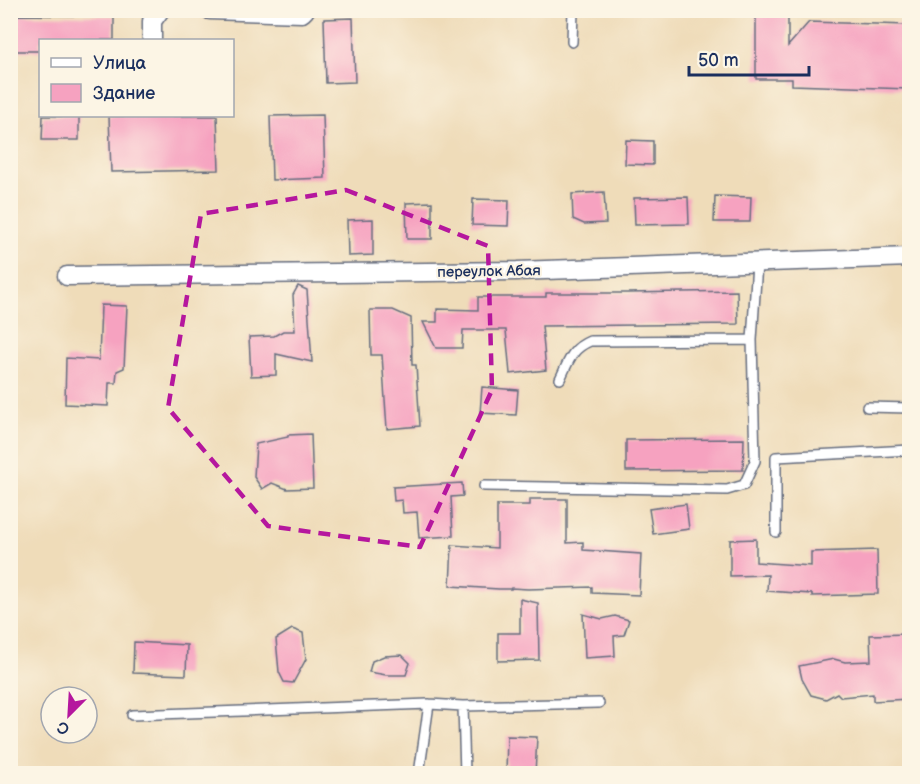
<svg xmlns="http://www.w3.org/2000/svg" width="920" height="784" viewBox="0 0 920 784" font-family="'Balsamiq Sans',sans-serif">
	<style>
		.building { fill: #f6a2c0 }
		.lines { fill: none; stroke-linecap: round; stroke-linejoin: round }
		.lane-casing { stroke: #656c7e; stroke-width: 12 }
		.street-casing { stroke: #656c7e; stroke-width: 21 }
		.lane { stroke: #fff; stroke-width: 9 }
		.street { stroke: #fff; stroke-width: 18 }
		.marked { fill: none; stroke: #b5179e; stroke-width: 4.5; stroke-dasharray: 12 8; stroke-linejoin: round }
		.labels { text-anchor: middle; stroke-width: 4.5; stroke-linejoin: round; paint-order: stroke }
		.street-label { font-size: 15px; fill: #1b2f5e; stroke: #fcf5e5 }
	</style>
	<rect width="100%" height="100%" fill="#fcf5e5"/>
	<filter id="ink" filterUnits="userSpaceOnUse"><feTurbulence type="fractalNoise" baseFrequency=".0167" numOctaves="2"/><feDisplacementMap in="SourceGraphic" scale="12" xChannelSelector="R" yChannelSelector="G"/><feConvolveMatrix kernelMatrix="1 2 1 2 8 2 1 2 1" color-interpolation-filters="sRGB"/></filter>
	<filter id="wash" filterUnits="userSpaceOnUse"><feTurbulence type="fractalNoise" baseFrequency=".008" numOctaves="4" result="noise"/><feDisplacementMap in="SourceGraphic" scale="24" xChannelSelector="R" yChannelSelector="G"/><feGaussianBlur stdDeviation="1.35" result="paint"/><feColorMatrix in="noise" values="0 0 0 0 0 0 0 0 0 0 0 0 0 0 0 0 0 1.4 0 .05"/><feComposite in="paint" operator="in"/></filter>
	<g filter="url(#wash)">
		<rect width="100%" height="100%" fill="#efdcb9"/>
		<g id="blocks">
			<!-- building -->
			<path class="building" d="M 756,10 L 788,10 L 788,46 L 809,22 L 909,25 L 909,89 L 792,85 L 792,79 L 756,79 Z
				M 10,15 L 114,16 L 114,40 L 40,40 L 40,51 L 10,51 Z
				M 353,18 L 355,82 L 326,83 L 324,19 Z
				M 323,115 L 325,178 L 272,180 L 270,116 Z
				M 43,116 L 79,116 L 79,140 L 42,140 Z
				M 109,116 L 217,116 L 219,170 L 111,172 Z
				M 626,140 L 653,141 L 653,165 L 625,164 Z
				M 604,192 L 606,223 L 584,224 L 573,219 L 572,194 Z
				M 715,196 L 751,197 L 750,222 L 714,222 Z
				M 688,197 L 689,224 L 635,225 L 634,198 Z
				M 473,199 L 509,200 L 508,226 L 472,225 Z
				M 432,202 L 432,239 L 407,239 L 406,203 Z
				M 373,219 L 373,255 L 348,256 L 347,220 Z
				M 298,286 L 307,290 L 312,362 L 276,354 L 276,375 L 251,376 L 249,337 L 274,336 L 283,331 L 295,331 L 293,295 Z
				M 737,291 L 738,324 L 542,326 L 546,370 L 510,374 L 506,330 L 463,330 L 462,348 L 436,348 L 423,322 L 437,322 L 437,309 L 478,310 L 478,297 L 546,297 L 546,293 L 628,293 Z
				M 101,305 L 127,306 L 124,368 L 117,371 L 116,383 L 109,383 L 108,406 L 65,404 L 66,358 L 99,360 Z
				M 370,310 L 393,310 L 411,318 L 412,365 L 416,365 L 420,426 L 387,429 L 382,355 L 371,355 Z
				M 482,387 L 518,390 L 516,415 L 480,413 Z
				M 311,434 L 313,488 L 287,489 L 272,483 L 262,489 L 254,477 L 256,444 L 288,437 L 288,435 Z
				M 744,439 L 743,470 L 626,471 L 626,440 Z
				M 462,483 L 463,496 L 451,497 L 453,536 L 419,538 L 417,512 L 403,513 L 402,500 L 394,501 L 393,487 Z
				M 530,499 L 567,499 L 567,543 L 583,542 L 583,550 L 641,554 L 639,595 L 592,593 L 592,587 L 528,589 L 511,588 L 511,589 L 499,589 L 450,586 L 452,545 L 497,548 L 497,505 L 530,505 Z
				M 686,504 L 689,529 L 653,534 L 649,509 Z
				M 756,539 L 756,562 L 811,566 L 811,552 L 877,550 L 878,594 L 812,596 L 812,594 L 767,591 L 768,575 L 730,576 L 730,540 Z
				M 520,599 L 538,603 L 539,660 L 498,661 L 498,633 L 520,633 Z
				M 583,614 L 602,619 L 615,616 L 629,620 L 624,635 L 614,636 L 615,656 L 585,658 Z
				M 292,629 L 303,633 L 306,659 L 293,683 L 284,682 L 279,672 L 276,639 Z
				M 909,634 L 909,699 L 873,701 L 873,694 L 841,697 L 837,693 L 826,699 L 811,695 L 802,679 L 799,666 L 834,659 L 845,662 L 871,661 L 870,635 Z
				M 134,642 L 187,645 L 186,675 L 133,673 Z
				M 402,655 L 410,663 L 406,675 L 386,675 L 369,672 L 372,661 L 384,656 Z
				M 507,736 L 537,737 L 535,774 L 506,774 Z"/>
		</g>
	</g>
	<g filter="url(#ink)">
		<use href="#blocks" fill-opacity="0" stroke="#656c7e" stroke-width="1.5"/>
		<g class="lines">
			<defs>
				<path id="lane" d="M 572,42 L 573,10
					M 560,379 C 569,361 571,349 590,341 L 752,340
					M 867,407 L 910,408
					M 484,486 L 727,490 L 744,485 L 755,461 L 752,340 L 757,263
					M 776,532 L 776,457 L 910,450
					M 463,706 L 465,774
					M 132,715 L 429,704 L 463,706 L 599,703
					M 419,774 L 429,704"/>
				<path id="street" d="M 210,10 L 302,13 L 305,10
					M 152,40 L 152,21 L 160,10
					M 67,276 L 517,271 L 910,257"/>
			</defs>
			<!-- lane casing -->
			<use href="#lane" class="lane-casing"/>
			<!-- street casing -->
			<use href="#street" class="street-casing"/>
			<!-- lane -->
			<use href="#lane" class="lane"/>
			<!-- street -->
			<use href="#street" class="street"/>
		</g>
	</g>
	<!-- marked area -->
	<path class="marked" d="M 346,190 L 488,246 L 492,390 L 420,547 L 268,526 L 168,408 L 201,214 Z"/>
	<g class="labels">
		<!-- street labels -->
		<g class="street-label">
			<text transform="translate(489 271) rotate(-1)" y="5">переулок Абая</text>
		</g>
	</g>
	<!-- margin -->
	<rect width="920" height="784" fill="none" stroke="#fcf5e5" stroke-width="36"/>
	<!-- legend -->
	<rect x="39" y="39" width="195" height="78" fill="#fcf5e5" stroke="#a2a6af" stroke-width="1.5"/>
	<rect x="51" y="58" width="30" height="9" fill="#ffffff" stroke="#a2a6af" stroke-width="1.5"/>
	<text x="93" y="69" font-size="18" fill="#1b2f5e">Улица</text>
	<rect x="51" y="84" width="30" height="18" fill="#f6a2c0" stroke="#a2a6af" stroke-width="1.5"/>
	<text x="93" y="99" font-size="18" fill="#1b2f5e">Здание</text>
	<!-- north arrow -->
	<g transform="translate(69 715) rotate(204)"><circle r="28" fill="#fcf5e5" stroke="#a2a6af" stroke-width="1.5"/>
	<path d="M0-4.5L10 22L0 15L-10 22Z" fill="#b5179e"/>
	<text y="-9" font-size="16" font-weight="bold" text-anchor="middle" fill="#1b2f5e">С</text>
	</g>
	<!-- scale -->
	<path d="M689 66v9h120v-9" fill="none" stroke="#1b2f5e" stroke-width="3"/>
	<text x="698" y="66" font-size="18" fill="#1b2f5e" stroke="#fcf5e5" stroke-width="4.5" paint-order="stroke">50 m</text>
</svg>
